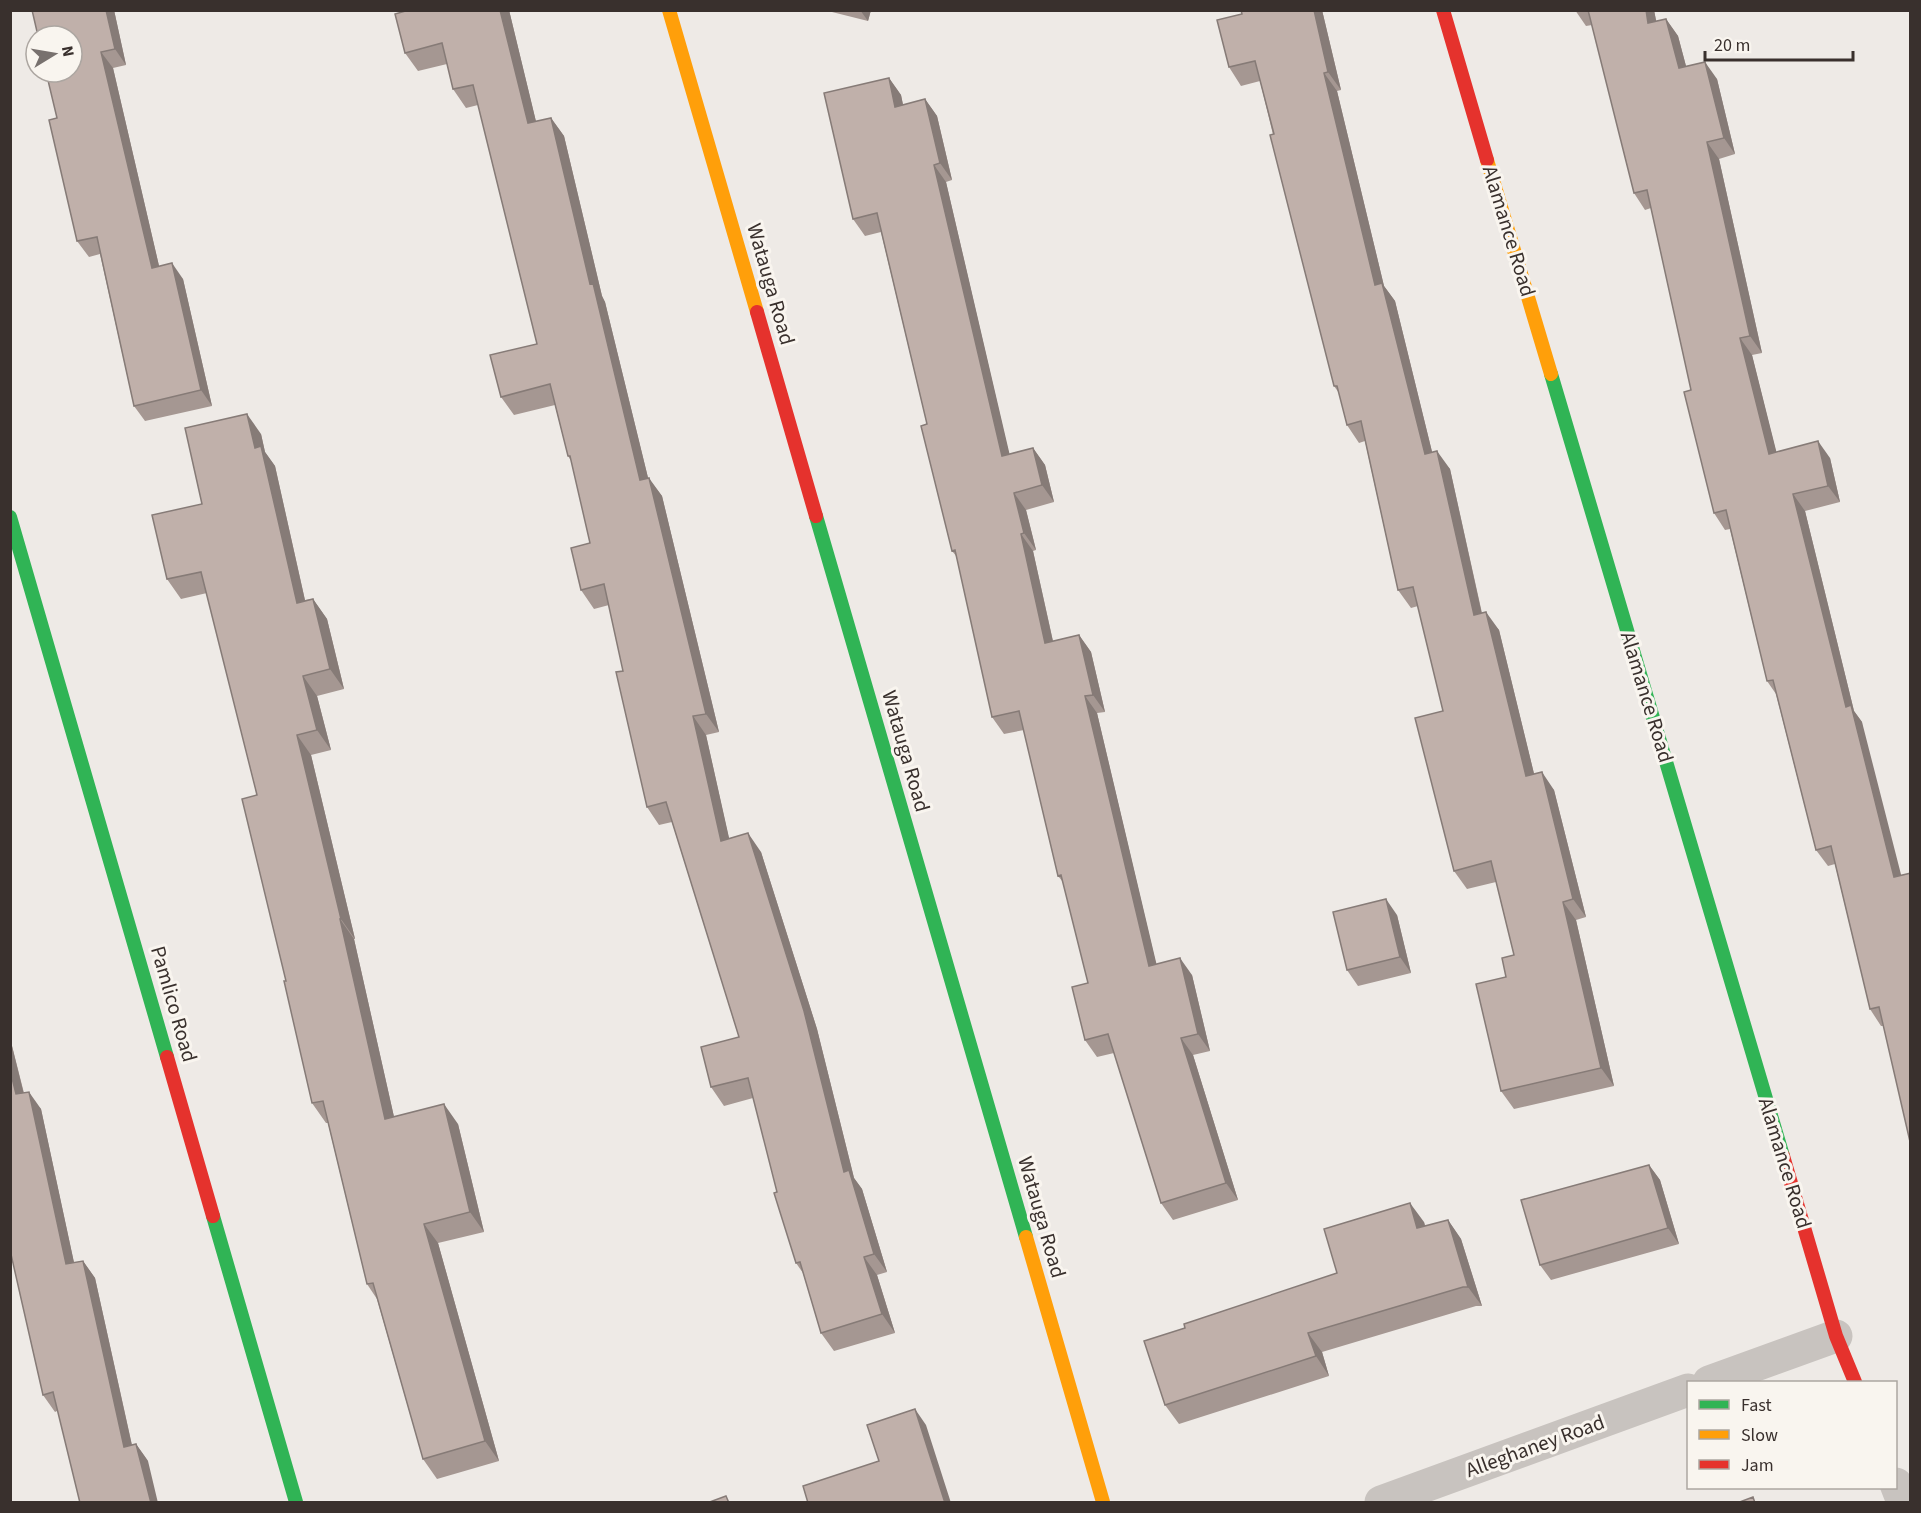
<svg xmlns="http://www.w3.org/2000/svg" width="1921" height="1513" viewBox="0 0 1921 1513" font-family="'Source Sans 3',sans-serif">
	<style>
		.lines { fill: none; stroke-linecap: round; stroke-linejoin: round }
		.street { stroke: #c8c3bf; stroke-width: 33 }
		.fast { stroke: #30b455; stroke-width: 14 }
		.slow { stroke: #ff9f0a; stroke-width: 14 }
		.jam { stroke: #e5322d; stroke-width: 14 }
		.wall { fill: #a59792 }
		.shaded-wall { fill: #867b77 }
		.building { fill: #c0b0aa; stroke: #867b77; stroke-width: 1.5 }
		.labels { text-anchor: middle; stroke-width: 6; stroke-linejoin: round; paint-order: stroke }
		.street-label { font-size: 21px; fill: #39302d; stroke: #f9f5ef }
	</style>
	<rect width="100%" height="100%" fill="#eeeae6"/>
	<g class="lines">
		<!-- street -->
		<path class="street" d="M 1709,1382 L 1836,1336
			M 1896,1484 L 1903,1502
			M 1381,1502 L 1688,1390"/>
		<!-- fast -->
		<path class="fast" d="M 1551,374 L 1783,1156
			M 816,516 L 1026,1237
			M 10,517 L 167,1057
			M 213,1216 L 296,1502"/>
		<!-- slow -->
		<path class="slow" d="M 669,10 L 757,312
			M 1487,160 L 1551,374
			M 1026,1237 L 1103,1502"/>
		<!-- jam -->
		<path class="jam" d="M 1443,10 L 1487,160
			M 757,312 L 816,516
			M 167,1057 L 213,1216
			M 1783,1156 L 1836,1336 L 1855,1382"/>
	</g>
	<!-- wall -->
	<path class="wall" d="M 32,10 L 114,10 L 126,65 L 113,68 L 159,266 L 183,279 L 212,406 L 145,421 L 134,406 L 100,254 L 89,257 L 77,241 L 57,118 Z
		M 409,10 L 509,10 L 536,122 L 551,118 L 564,136 L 602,296 L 605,302 L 648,478 L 662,496 L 719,732 L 706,735 L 729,839 L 761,852 L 817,1029 L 854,1178 L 862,1189 L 887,1272 L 877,1275 L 895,1333 L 834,1351 L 821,1333 L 803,1273 L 796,1263 L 753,1098 L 724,1106 L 711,1087 L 739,1037 L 672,822 L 659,825 L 647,807 L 623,671 L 609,605 L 594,609 L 581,590 L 590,543 L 572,462 L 568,456 L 555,405 L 514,415 L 501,397 L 537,344 L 478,105 L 466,108 L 453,89 L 447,64 L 418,71 L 405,53 Z
		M 824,10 L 871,10 L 868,21 Z
		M 1241,10 L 1322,10 L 1341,90 L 1337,91 L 1384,286 L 1395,301 L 1432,452 L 1450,469 L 1482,613 L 1499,630 L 1534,774 L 1554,790 L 1586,917 L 1576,920 L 1614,1086 L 1514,1109 L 1501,1091 L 1506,977 L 1514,955 L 1496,882 L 1467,889 L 1454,871 L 1443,711 L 1418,606 L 1411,608 L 1398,590 L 1365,441 L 1359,443 L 1347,425 L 1339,393 L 1334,386 L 1260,81 L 1241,86 L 1229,67 L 1242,14 Z
		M 1575,10 L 1654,10 L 1656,21 L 1666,19 L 1678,36 L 1686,66 L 1717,79 L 1735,154 L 1719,159 L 1762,353 L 1752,355 L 1776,452 L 1830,458 L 1840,502 L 1805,511 L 1854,711 L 1862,722 L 1883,1026 L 1881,1026 L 1870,1009 L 1835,864 L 1828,866 L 1816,850 L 1776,694 L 1767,681 L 1730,529 L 1725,530 L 1714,513 L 1691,390 L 1651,208 L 1645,210 L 1634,193 L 1592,25 L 1586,26 Z
		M 889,78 L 901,95 L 903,105 L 925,99 L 937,116 L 952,180 L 946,182 L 1009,454 L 1033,448 L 1045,465 L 1054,502 L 1026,510 L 1036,550 L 1033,551 L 1053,641 L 1079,635 L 1091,652 L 1105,712 L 1097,713 L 1156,964 L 1192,975 L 1210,1051 L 1193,1055 L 1238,1200 L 1173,1220 L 1161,1203 L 1114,1053 L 1097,1057 L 1085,1040 L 1088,983 L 1063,882 L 1058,876 L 1024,730 L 1004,734 L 992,717 L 957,557 L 952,551 L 927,424 L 881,232 L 865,236 L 853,219 Z
		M 261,434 L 265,452 L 275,466 L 305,600 L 313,599 L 327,619 L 344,689 L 317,696 L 331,750 L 311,755 L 355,939 L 354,939 L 394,1117 L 458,1124 L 484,1232 L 438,1243 L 499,1461 L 437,1479 L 423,1459 L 377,1299 L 367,1284 L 328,1123 L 326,1123 L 312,1103 L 286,981 L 257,795 L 207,593 L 181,599 L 167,579 L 202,504 Z
		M 1397,915 L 1411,973 L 1358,986 L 1347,970 Z
		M 10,1038 L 24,1093 L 41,1109 L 74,1263 L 83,1261 L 95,1278 L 132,1445 L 136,1444 L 148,1461 L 57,1411 L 55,1412 L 43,1395 L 10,1250 Z
		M 1649,1165 L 1660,1180 L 1679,1244 L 1551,1280 L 1540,1265 Z
		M 1448,1220 L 1461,1239 L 1482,1306 L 1476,1306 L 1322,1352 L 1329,1376 L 1179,1424 L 1165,1405 L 1185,1328 L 1337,1273 L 1424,1222 L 1425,1226 Z"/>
	<!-- shaded-wall -->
	<path class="shaded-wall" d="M 106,10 L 114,10 L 126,65 L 115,49 Z
		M 500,10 L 509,10 L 541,142 L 528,123 Z
		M 860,10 L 871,10 L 868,21 Z
		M 1314,10 L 1322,10 L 1341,90 L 1328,72 Z
		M 1646,10 L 1654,10 L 1660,40 L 1648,23 Z
		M 1666,19 L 1678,36 L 1691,85 L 1679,68 Z
		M 101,52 L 113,68 L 163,283 L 152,268 Z
		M 1705,62 L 1717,79 L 1735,154 L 1724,138 Z
		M 1324,73 L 1337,91 L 1384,286 L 1395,301 L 1437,472 L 1425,454 L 1375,285 Z
		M 889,78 L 901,95 L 907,124 L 895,107 Z
		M 925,99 L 937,116 L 952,180 L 940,163 Z
		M 551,118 L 564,136 L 602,296 L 605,302 L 653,498 L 640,480 L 590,284 Z
		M 1707,142 L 1719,159 L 1762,353 L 1750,336 Z
		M 934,165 L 946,182 L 1014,473 L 1002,456 Z
		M 172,263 L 183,279 L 212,406 L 201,390 Z
		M 1740,338 L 1752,355 L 1781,470 L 1769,454 Z
		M 247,414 L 261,434 L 265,452 L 275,466 L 310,623 L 297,603 L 255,448 Z
		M 1818,441 L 1830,458 L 1840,502 L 1828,486 Z
		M 1033,448 L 1045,465 L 1054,502 L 1042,485 Z
		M 1437,451 L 1450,469 L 1486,633 L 1474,615 Z
		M 649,478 L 662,496 L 719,732 L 706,714 Z
		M 1014,493 L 1026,510 L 1036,550 L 1024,533 Z
		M 1793,494 L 1805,511 L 1854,711 L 1862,722 L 1906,894 L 1894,877 L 1846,707 Z
		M 1021,534 L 1033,551 L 1057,660 L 1045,643 Z
		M 313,599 L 327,619 L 344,689 L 330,669 Z
		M 1486,612 L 1499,630 L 1539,794 L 1526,776 Z
		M 1079,635 L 1091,652 L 1105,712 L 1093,695 Z
		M 303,676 L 317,696 L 331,750 L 317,730 Z
		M 1085,696 L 1097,713 L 1161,983 L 1149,966 Z
		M 693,716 L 706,735 L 734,860 L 721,841 Z
		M 297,735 L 311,755 L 355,939 L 341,919 Z
		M 1542,772 L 1554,790 L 1586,917 L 1573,899 Z
		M 748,833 L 761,852 L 817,1029 L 854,1178 L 862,1189 L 887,1272 L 874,1254 L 844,1172 Z
		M 1386,899 L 1397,915 L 1411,973 L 1400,957 Z
		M 1563,902 L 1576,920 L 1614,1086 L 1601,1068 Z
		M 340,919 L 354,939 L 399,1139 L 385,1119 Z
		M 1180,958 L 1192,975 L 1210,1051 L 1198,1034 Z
		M 10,1038 L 28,1111 L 16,1094 L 10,1070 Z
		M 1181,1038 L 1193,1055 L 1238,1200 L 1226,1183 Z
		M 29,1092 L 41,1109 L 78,1281 L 66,1264 Z
		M 444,1104 L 458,1124 L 484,1232 L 470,1212 Z
		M 1649,1165 L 1660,1180 L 1679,1244 L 1668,1228 Z
		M 1410,1203 L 1424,1222 L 1431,1248 L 1417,1228 Z
		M 1448,1220 L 1461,1239 L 1482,1306 L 1468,1287 Z
		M 424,1224 L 438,1243 L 499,1461 L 485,1441 Z
		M 864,1257 L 877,1275 L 895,1333 L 882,1314 Z
		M 83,1261 L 95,1278 L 136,1464 L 124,1447 Z
		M 1308,1333 L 1322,1352 L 1329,1376 L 1316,1356 Z
		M 915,1409 L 926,1425 L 951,1503 L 945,1503 Z
		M 136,1444 L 148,1461 L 158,1503 L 151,1503 Z"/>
	<!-- building -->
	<path class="building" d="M 32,10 L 106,10 L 115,49 L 101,52 L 152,268 L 172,263 L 201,390 L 134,406 L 97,237 L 77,241 L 49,120 L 57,118 L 46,72 L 72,72 L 72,36 L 38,36 Z
		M 409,10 L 500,10 L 528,123 L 551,118 L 590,284 L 593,283 L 640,480 L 649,478 L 706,714 L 693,716 L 721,841 L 748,833 L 804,1011 L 844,1172 L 849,1170 L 874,1254 L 864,1257 L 882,1314 L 821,1333 L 800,1262 L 796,1263 L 774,1193 L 777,1192 L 748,1078 L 711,1087 L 701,1047 L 739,1037 L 666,802 L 647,807 L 616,672 L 623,671 L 604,584 L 581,590 L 571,548 L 590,543 L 570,456 L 568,456 L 550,384 L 501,397 L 490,355 L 537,344 L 473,85 L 453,89 L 442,43 L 405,53 L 395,14 Z
		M 1241,10 L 1314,10 L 1328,72 L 1324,73 L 1375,285 L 1382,283 L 1425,454 L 1437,451 L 1474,615 L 1486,612 L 1526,776 L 1542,772 L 1573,899 L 1563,902 L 1601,1068 L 1501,1091 L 1476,984 L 1506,977 L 1502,958 L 1514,955 L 1491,861 L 1454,871 L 1415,718 L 1443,711 L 1413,587 L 1398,590 L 1361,421 L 1347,425 L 1337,386 L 1334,386 L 1270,135 L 1274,134 L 1255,61 L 1229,67 L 1217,20 L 1242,14 Z
		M 1588,10 L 1646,10 L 1648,23 L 1666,19 L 1679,68 L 1705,62 L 1724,138 L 1707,142 L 1750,336 L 1740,338 L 1769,454 L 1818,441 L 1828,486 L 1793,494 L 1846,707 L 1851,705 L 1894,877 L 1911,873 L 1911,1146 L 1879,1007 L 1870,1009 L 1831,846 L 1816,850 L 1773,680 L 1767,681 L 1726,510 L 1714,513 L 1684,392 L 1691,390 L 1647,190 L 1634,193 Z
		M 889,78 L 895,107 L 925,99 L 940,163 L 934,165 L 1002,456 L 1033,448 L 1042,485 L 1014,493 L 1024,533 L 1021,534 L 1045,643 L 1079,635 L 1093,695 L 1085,696 L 1149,966 L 1180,958 L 1198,1034 L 1181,1038 L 1226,1183 L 1161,1203 L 1108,1034 L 1085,1040 L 1072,987 L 1088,983 L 1061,875 L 1058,876 L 1019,711 L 992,717 L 955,550 L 952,551 L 921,426 L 927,424 L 877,213 L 853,219 L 824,93 Z
		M 247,414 L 255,448 L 261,446 L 297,603 L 313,599 L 330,669 L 303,676 L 317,730 L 297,735 L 341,919 L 340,919 L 385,1119 L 444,1104 L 470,1212 L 424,1224 L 485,1441 L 423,1459 L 373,1283 L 367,1284 L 323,1101 L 312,1103 L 284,981 L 286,981 L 242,799 L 257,795 L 201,572 L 167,579 L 152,515 L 202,504 L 185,428 Z
		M 1386,899 L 1400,957 L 1347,970 L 1333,912 Z
		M 10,1070 L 16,1094 L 29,1092 L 66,1264 L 83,1261 L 124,1447 L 136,1444 L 151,1503 L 80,1503 L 53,1392 L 43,1395 L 10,1250 Z
		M 1649,1165 L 1668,1228 L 1540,1265 L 1521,1200 Z
		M 1410,1203 L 1417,1228 L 1448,1220 L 1468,1287 L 1463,1287 L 1308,1333 L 1316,1356 L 1165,1405 L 1144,1341 L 1185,1328 L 1184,1324 L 1337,1273 L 1324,1229 Z
		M 915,1409 L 945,1503 L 808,1503 L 803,1486 L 879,1461 L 867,1425 Z
		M 726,1496 L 729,1503 L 707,1503 Z
		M 1753,1497 L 1755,1503 L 1737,1503 Z"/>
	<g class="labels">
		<!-- street labels -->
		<g class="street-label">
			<text transform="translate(1509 231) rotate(73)" y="7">Alamance Road</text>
			<text transform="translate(771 284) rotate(74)" y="7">Watauga Road</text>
			<text transform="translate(1647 697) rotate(73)" y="7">Alamance Road</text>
			<text transform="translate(906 751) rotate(74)" y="7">Watauga Road</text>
			<text transform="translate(174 1004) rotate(74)" y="7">Pamlico Road</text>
			<text transform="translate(1785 1163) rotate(73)" y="7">Alamance Road</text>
			<text transform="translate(1042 1217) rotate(74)" y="7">Watauga Road</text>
			<text transform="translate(1535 1446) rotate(-20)" y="7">Alleghaney Road</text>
		</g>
	</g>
	<!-- border -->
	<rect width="1921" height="1513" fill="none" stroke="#39302d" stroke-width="24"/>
	<!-- legend -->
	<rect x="1687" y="1381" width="210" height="108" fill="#f9f5ef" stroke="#aca6a1" stroke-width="1.5"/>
	<rect x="1699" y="1400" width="30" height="9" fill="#30b455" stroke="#aca6a1" stroke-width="1.5"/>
	<text x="1741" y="1411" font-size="18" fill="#39302d">Fast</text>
	<rect x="1699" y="1430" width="30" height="9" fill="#ff9f0a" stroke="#aca6a1" stroke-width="1.5"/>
	<text x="1741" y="1441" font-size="18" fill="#39302d">Slow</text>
	<rect x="1699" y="1460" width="30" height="9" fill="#e5322d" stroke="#aca6a1" stroke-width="1.5"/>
	<text x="1741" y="1471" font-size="18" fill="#39302d">Jam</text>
	<!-- north arrow -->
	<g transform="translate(54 54) rotate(79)"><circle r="28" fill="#f9f5ef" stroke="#aca6a1" stroke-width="1.5"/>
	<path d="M0-4.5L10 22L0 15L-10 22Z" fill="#78716e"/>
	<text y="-9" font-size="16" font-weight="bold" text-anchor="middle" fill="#39302d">N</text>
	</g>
	<!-- scale -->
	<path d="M1705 51v9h148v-9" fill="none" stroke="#39302d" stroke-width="3"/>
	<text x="1714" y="51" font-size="18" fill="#39302d" stroke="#f9f5ef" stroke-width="4.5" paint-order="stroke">20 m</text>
</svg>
